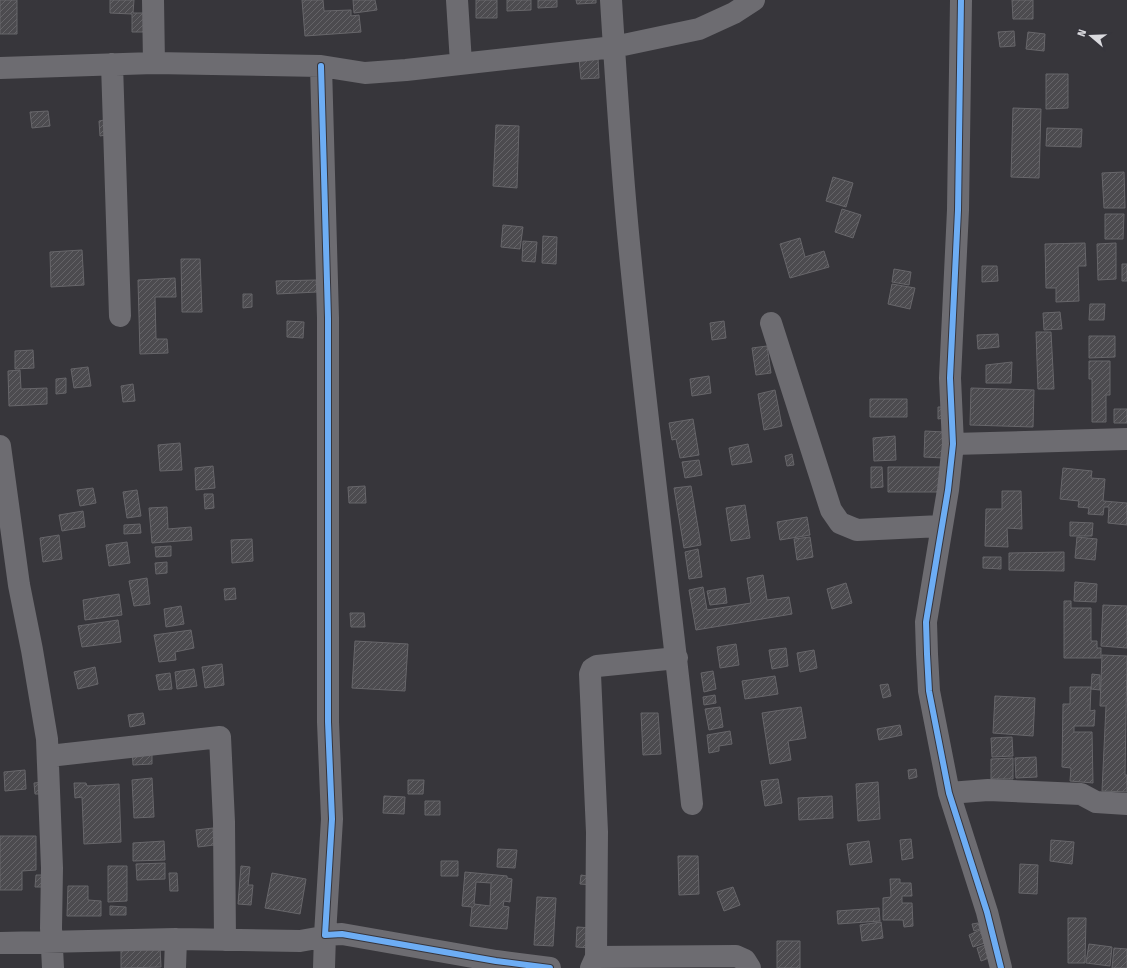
<svg xmlns="http://www.w3.org/2000/svg" width="1127" height="968" viewBox="0 0 1127 968" font-family="'Fira Sans Condensed',sans-serif">
	<style>
		.building { fill: url(#building-hatch); stroke: #67666a; fill-rule: evenodd }
		.lines { fill: none; stroke-linecap: round; stroke-linejoin: round }
		.minor { stroke: #6d6c71; stroke-width: 22 }
		.cycleway-casing { stroke: #36353c; stroke-width: 8 }
		.cycleway { stroke: #6dadf4; stroke-width: 6 }
	</style>
	<defs>
		<pattern id="building-hatch" width="6" height="6" patternUnits="userSpaceOnUse"><rect width="6" height="6" fill="#4c4b4f"/><path d="M-1 1l2-2M0 6l6-6M5 7l2-2" fill="none" stroke="#656468"/></pattern>
	</defs>
	<rect width="100%" height="100%" fill="#37363b"/>
	<!-- building -->
	<path class="building" d="M 0,0 L 17,0 L 17,34 L 0,34 Z
		M 110,0 L 134,0 L 133,13 L 150,13 L 150,32 L 132,32 L 132,14 L 110,13 Z
		M 302,0 L 323,0 L 324,11 L 351,10 L 351,16 L 359,15 L 361,32 L 305,36 Z
		M 353,0 L 375,0 L 377,10 L 354,13 Z
		M 476,0 L 497,0 L 497,18 L 476,18 Z
		M 507,0 L 531,0 L 531,10 L 507,11 Z
		M 538,0 L 557,0 L 557,7 L 538,8 Z
		M 576,0 L 596,0 L 596,3 L 577,4 Z
		M 1012,0 L 1033,0 L 1033,19 L 1013,19 Z
		M 1014,31 L 1015,46 L 1000,47 L 998,32 Z
		M 1028,32 L 1045,34 L 1044,51 L 1026,49 Z
		M 598,58 L 599,78 L 581,79 L 579,59 Z
		M 1046,74 L 1068,74 L 1068,108 L 1046,109 Z
		M 1013,108 L 1041,109 L 1039,178 L 1011,177 Z
		M 48,111 L 50,126 L 32,128 L 30,112 Z
		M 109,119 L 111,134 L 100,136 L 99,121 Z
		M 496,125 L 519,126 L 517,188 L 493,186 Z
		M 1047,128 L 1082,129 L 1081,147 L 1046,146 Z
		M 1124,172 L 1125,208 L 1104,208 L 1102,173 Z
		M 833,177 L 853,183 L 846,207 L 826,201 Z
		M 842,209 L 861,215 L 853,238 L 835,232 Z
		M 1105,214 L 1124,214 L 1123,239 L 1105,239 Z
		M 503,225 L 523,227 L 520,249 L 501,247 Z
		M 543,236 L 557,237 L 556,264 L 542,263 Z
		M 800,238 L 805,257 L 824,251 L 829,267 L 790,278 L 780,244 Z
		M 523,241 L 537,242 L 535,262 L 522,261 Z
		M 1085,243 L 1086,266 L 1078,266 L 1079,301 L 1056,302 L 1056,288 L 1046,288 L 1045,244 Z
		M 1116,243 L 1116,279 L 1098,280 L 1097,244 Z
		M 82,250 L 84,285 L 51,287 L 50,252 Z
		M 181,259 L 200,259 L 202,312 L 182,312 Z
		M 1122,264 L 1127,264 L 1127,281 L 1122,281 Z
		M 982,266 L 997,266 L 998,281 L 982,282 Z
		M 894,269 L 911,272 L 909,285 L 892,282 Z
		M 175,278 L 176,297 L 155,297 L 156,339 L 167,339 L 168,353 L 140,354 L 138,280 Z
		M 316,280 L 317,292 L 277,294 L 276,281 Z
		M 892,284 L 915,288 L 910,309 L 888,304 Z
		M 243,294 L 252,294 L 252,307 L 243,308 Z
		M 1090,304 L 1105,304 L 1104,320 L 1089,320 Z
		M 1060,312 L 1062,329 L 1044,330 L 1043,313 Z
		M 287,321 L 304,322 L 303,338 L 287,337 Z
		M 724,321 L 726,338 L 712,340 L 710,323 Z
		M 1036,332 L 1051,332 L 1054,389 L 1038,389 Z
		M 998,334 L 999,347 L 978,349 L 977,335 Z
		M 1089,336 L 1115,336 L 1115,357 L 1089,358 Z
		M 767,346 L 771,373 L 756,375 L 752,348 Z
		M 33,350 L 34,368 L 15,369 L 15,351 Z
		M 1089,361 L 1110,361 L 1110,395 L 1106,395 L 1106,422 L 1092,422 L 1092,379 L 1089,379 Z
		M 1012,362 L 1011,383 L 986,383 L 986,365 Z
		M 88,367 L 91,386 L 74,388 L 71,369 Z
		M 20,370 L 21,389 L 47,388 L 47,404 L 9,406 L 8,371 Z
		M 709,376 L 711,393 L 692,396 L 690,379 Z
		M 66,378 L 66,393 L 56,394 L 56,379 Z
		M 133,384 L 135,401 L 123,402 L 121,386 Z
		M 971,388 L 1034,390 L 1033,427 L 970,425 Z
		M 775,390 L 782,426 L 764,430 L 758,394 Z
		M 870,399 L 907,399 L 907,417 L 870,417 Z
		M 938,407 L 943,407 L 944,418 L 938,419 Z
		M 1114,409 L 1127,409 L 1127,423 L 1114,423 Z
		M 693,419 L 699,455 L 680,458 L 676,439 L 672,440 L 669,423 Z
		M 925,431 L 944,432 L 943,458 L 924,457 Z
		M 895,436 L 896,460 L 874,461 L 873,438 Z
		M 180,443 L 182,470 L 160,471 L 158,445 Z
		M 748,444 L 752,462 L 732,465 L 729,448 Z
		M 792,454 L 794,465 L 787,466 L 785,456 Z
		M 699,460 L 702,475 L 685,478 L 682,462 Z
		M 213,466 L 215,488 L 196,490 L 195,468 Z
		M 871,467 L 882,467 L 883,487 L 871,488 Z
		M 888,467 L 945,467 L 945,492 L 888,492 Z
		M 1063,468 L 1092,471 L 1091,478 L 1105,479 L 1103,501 L 1127,503 L 1127,525 L 1108,523 L 1109,507 L 1104,507 L 1103,515 L 1088,514 L 1089,508 L 1078,507 L 1079,501 L 1060,499 Z
		M 365,486 L 366,503 L 349,503 L 348,487 Z
		M 691,486 L 701,545 L 684,548 L 674,488 Z
		M 93,488 L 96,503 L 80,506 L 77,490 Z
		M 137,490 L 141,516 L 127,518 L 123,492 Z
		M 1002,491 L 1021,491 L 1022,529 L 1007,528 L 1008,547 L 985,546 L 986,509 L 1002,509 Z
		M 204,494 L 213,494 L 214,508 L 205,509 Z
		M 745,505 L 750,538 L 731,541 L 726,508 Z
		M 167,507 L 168,529 L 191,527 L 192,540 L 152,543 L 149,508 Z
		M 83,511 L 85,527 L 62,531 L 59,515 Z
		M 807,517 L 810,535 L 780,540 L 777,522 Z
		M 1070,522 L 1093,523 L 1092,536 L 1070,536 Z
		M 140,524 L 141,533 L 124,534 L 124,525 Z
		M 59,535 L 62,559 L 43,562 L 40,538 Z
		M 810,537 L 813,557 L 797,560 L 794,539 Z
		M 1077,537 L 1097,539 L 1095,560 L 1075,558 Z
		M 252,539 L 253,561 L 232,563 L 231,540 Z
		M 127,542 L 130,563 L 109,566 L 106,545 Z
		M 171,546 L 171,556 L 156,557 L 155,547 Z
		M 698,549 L 702,577 L 689,579 L 685,552 Z
		M 1064,552 L 1064,571 L 1009,570 L 1009,553 Z
		M 983,557 L 1001,557 L 1001,569 L 983,568 Z
		M 167,562 L 167,573 L 156,574 L 155,563 Z
		M 763,575 L 767,600 L 789,597 L 792,614 L 696,630 L 689,590 L 703,587 L 707,610 L 751,603 L 747,578 Z
		M 147,578 L 150,604 L 134,606 L 129,581 Z
		M 1075,582 L 1097,584 L 1096,602 L 1074,601 Z
		M 846,583 L 852,603 L 832,609 L 827,589 Z
		M 235,588 L 236,599 L 225,600 L 224,589 Z
		M 725,588 L 727,603 L 710,605 L 707,591 Z
		M 119,594 L 122,615 L 85,620 L 83,600 Z
		M 1064,601 L 1071,601 L 1071,608 L 1091,608 L 1091,641 L 1097,641 L 1097,648 L 1101,648 L 1101,658 L 1064,658 Z
		M 1103,605 L 1127,606 L 1127,648 L 1101,646 Z
		M 181,606 L 184,624 L 166,627 L 164,609 Z
		M 350,613 L 364,613 L 365,627 L 351,627 Z
		M 118,620 L 121,642 L 82,647 L 78,626 Z
		M 191,630 L 194,648 L 175,652 L 176,660 L 159,662 L 154,635 Z
		M 355,641 L 408,644 L 405,691 L 352,688 Z
		M 736,644 L 739,665 L 720,668 L 717,647 Z
		M 786,648 L 788,666 L 772,669 L 769,650 Z
		M 814,650 L 817,668 L 800,672 L 797,653 Z
		M 1102,655 L 1127,656 L 1125,775 L 1127,775 L 1127,792 L 1102,791 L 1106,706 L 1100,706 Z
		M 222,664 L 224,685 L 205,688 L 202,667 Z
		M 95,667 L 98,684 L 78,689 L 74,672 Z
		M 194,669 L 197,686 L 177,689 L 175,672 Z
		M 713,671 L 716,689 L 704,692 L 701,673 Z
		M 170,673 L 172,689 L 159,690 L 156,675 Z
		M 1092,674 L 1100,675 L 1100,690 L 1091,689 Z
		M 775,676 L 778,694 L 745,699 L 742,681 Z
		M 888,684 L 891,696 L 883,698 L 880,685 Z
		M 1070,687 L 1091,687 L 1090,711 L 1095,710 L 1094,726 L 1074,726 L 1074,732 L 1092,732 L 1093,783 L 1070,781 L 1071,768 L 1062,767 L 1063,704 L 1070,704 Z
		M 715,695 L 716,703 L 704,705 L 703,697 Z
		M 995,696 L 1035,698 L 1033,736 L 993,733 Z
		M 720,707 L 723,727 L 709,730 L 705,709 Z
		M 801,707 L 806,738 L 788,741 L 791,760 L 770,764 L 762,713 Z
		M 143,713 L 145,724 L 130,727 L 128,715 Z
		M 641,713 L 658,713 L 661,754 L 643,755 Z
		M 900,725 L 902,735 L 879,740 L 877,729 Z
		M 730,731 L 732,744 L 719,746 L 719,751 L 709,753 L 707,735 Z
		M 1012,737 L 1013,756 L 992,757 L 991,738 Z
		M 152,747 L 152,764 L 133,765 L 132,748 Z
		M 1036,757 L 1037,777 L 1016,778 L 1015,758 Z
		M 1013,758 L 1013,779 L 991,779 L 991,759 Z
		M 916,769 L 917,777 L 909,779 L 908,770 Z
		M 25,770 L 26,789 L 5,791 L 4,772 Z
		M 152,778 L 154,817 L 134,818 L 132,780 Z
		M 778,779 L 782,803 L 765,806 L 761,781 Z
		M 408,780 L 424,780 L 423,794 L 408,794 Z
		M 44,782 L 44,794 L 35,794 L 34,783 Z
		M 878,782 L 880,819 L 858,821 L 856,784 Z
		M 74,783 L 86,783 L 87,786 L 119,784 L 121,842 L 84,844 L 82,797 L 75,798 Z
		M 384,796 L 405,797 L 404,814 L 383,813 Z
		M 832,796 L 833,818 L 799,820 L 798,798 Z
		M 425,801 L 440,801 L 440,815 L 425,815 Z
		M 213,828 L 214,845 L 198,847 L 196,830 Z
		M 0,836 L 36,836 L 36,870 L 22,871 L 22,890 L 0,890 Z
		M 911,839 L 913,858 L 902,860 L 900,840 Z
		M 1051,840 L 1074,842 L 1072,864 L 1050,861 Z
		M 164,841 L 165,860 L 133,861 L 133,843 Z
		M 869,841 L 872,862 L 850,865 L 847,844 Z
		M 498,849 L 517,850 L 515,868 L 497,867 Z
		M 678,856 L 698,856 L 699,894 L 679,895 Z
		M 441,861 L 458,861 L 458,876 L 441,876 Z
		M 165,863 L 165,879 L 137,880 L 136,864 Z
		M 1020,864 L 1038,865 L 1037,894 L 1019,893 Z
		M 108,866 L 127,866 L 127,901 L 108,902 Z
		M 241,866 L 250,867 L 248,885 L 253,885 L 251,905 L 238,904 Z
		M 465,872 L 507,876 L 507,878 L 512,879 L 510,902 L 504,901 L 503,906 L 509,907 L 507,929 L 470,926 L 472,907 L 462,906 ZM 476,882 L 491,883 L 490,906 L 474,904 Z
		M 169,873 L 177,873 L 178,891 L 170,891 Z
		M 272,873 L 306,879 L 300,914 L 265,908 Z
		M 36,875 L 44,875 L 44,887 L 35,887 Z
		M 581,875 L 593,877 L 593,885 L 580,884 Z
		M 890,879 L 900,879 L 900,883 L 911,883 L 912,896 L 902,896 L 902,903 L 912,903 L 913,926 L 904,927 L 903,920 L 883,920 L 883,898 L 891,897 Z
		M 68,886 L 88,886 L 88,900 L 101,901 L 101,916 L 67,916 Z
		M 733,887 L 740,905 L 724,911 L 717,892 Z
		M 537,897 L 556,898 L 553,946 L 534,945 Z
		M 110,906 L 126,907 L 126,915 L 110,915 Z
		M 879,908 L 880,921 L 838,924 L 837,911 Z
		M 1068,918 L 1086,918 L 1085,963 L 1068,963 Z
		M 881,922 L 883,938 L 862,941 L 860,925 Z
		M 978,923 L 980,929 L 974,931 L 972,924 Z
		M 577,927 L 593,928 L 592,948 L 576,947 Z
		M 980,930 L 985,943 L 973,947 L 969,935 Z
		M 777,941 L 800,941 L 800,968 L 777,968 Z
		M 1089,944 L 1112,947 L 1110,966 L 1086,963 Z
		M 985,945 L 989,958 L 981,961 L 977,948 Z
		M 160,947 L 161,967 L 121,968 L 121,948 Z
		M 1114,948 L 1127,949 L 1127,968 L 1112,968 Z"/>
	<g class="lines">
		<!-- minor -->
		<path class="minor" d="M 153,0 L 154,63
			M 457,0 L 461,63
			M 611,0 C 616,81 621,162 629,243 C 647,430 673,617 692,804
			M 961,0 L 958,210 L 950,378 L 953,444 L 948,490 L 926,622 L 927,654 L 929,691 L 949,793 L 987,912 L 1001,968
			M 112,64 L 120,316
			M 321,66 L 328,318 L 328,722 L 332,819 L 325,935 L 342,934 L 496,961 L 550,968
			M 0,68 L 154,63 L 321,66 L 365,73 L 406,70 L 614,47 L 699,29 L 734,13 L 754,0
			M 771,323 L 831,510 L 840,523 L 857,530 L 941,526
			M 953,444 L 1127,439
			M 0,446 L 19,585 L 32,650 L 47,739 L 52,868 L 51,928 L 53,968
			M 49,756 L 220,737 L 224,822 L 225,940
			M 949,793 L 988,790 L 1081,794 L 1096,802 L 1127,804
			M 0,943 L 176,939 L 300,941 L 317,938 L 325,935 L 324,968
			M 596,957 L 736,956 L 745,960 L 750,968
			M 175,968 L 176,939
			M 591,968 L 596,957 L 597,832 L 590,674 L 592,669 L 597,666 L 677,658"/>
		<defs>
			<path id="cycleway" d="M 961,0 L 958,210 L 950,378 L 953,444 L 948,490 L 926,622 L 927,654 L 929,691 L 949,793 L 987,912 L 1001,968
				M 321,66 L 328,318 L 328,722 L 332,819 L 325,935 L 342,934 L 496,961 L 550,968"/>
		</defs>
		<!-- cycleway casing -->
		<use href="#cycleway" class="cycleway-casing"/>
		<!-- cycleway -->
		<use href="#cycleway" class="cycleway"/>
	</g>
	<!-- north arrow -->
	<g transform="translate(1091 36) rotate(289)" stroke="#36353c" stroke-width="3" paint-order="stroke">
	<path d="M0-3L7 15L0 10L-7 15Z" fill="#dadade"/>
	<text y="-6" font-size="11" font-weight="bold" text-anchor="middle" fill="#dadade">N</text>
	</g>
</svg>
